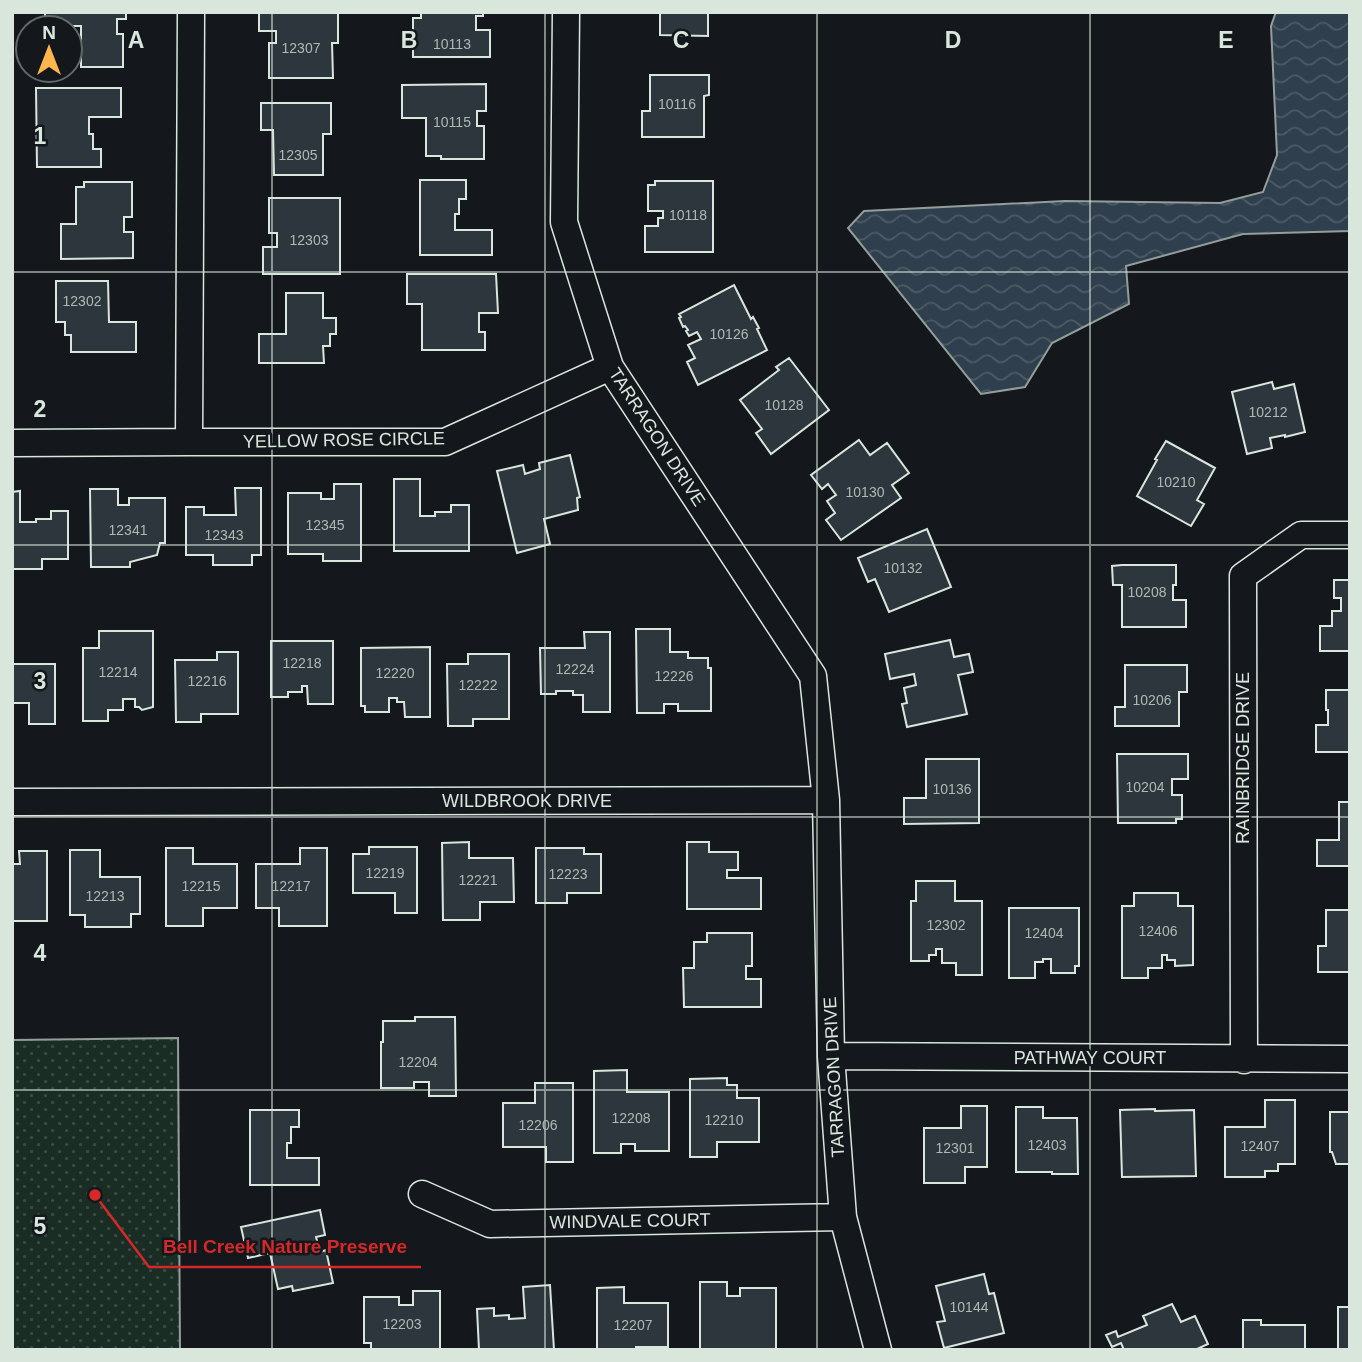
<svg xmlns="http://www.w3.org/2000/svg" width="1362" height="1362" viewBox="0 0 1362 1362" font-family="Helvetica,sans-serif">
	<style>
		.park { fill: url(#park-dots); stroke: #939e99; stroke-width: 2 }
		.water { fill: url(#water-waves); stroke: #939e99; stroke-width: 2 }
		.building { fill: #2c363c; stroke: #d8e6dc; stroke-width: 2 }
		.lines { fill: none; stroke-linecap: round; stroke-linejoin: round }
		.minor-casing { stroke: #d8e6dc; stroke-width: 29 }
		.minor { stroke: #14181c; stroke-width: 26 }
		.grid { fill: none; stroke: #d8e6dc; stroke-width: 2; stroke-opacity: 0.55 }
		.labels { text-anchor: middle; stroke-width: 5; stroke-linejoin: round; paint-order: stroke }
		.number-label { font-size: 14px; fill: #adbab4 }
		.street-label { font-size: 18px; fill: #d8e6dc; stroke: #14181c }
		.grid-label { font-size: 23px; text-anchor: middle; font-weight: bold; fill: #d8e6dc; stroke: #14181c; stroke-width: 5; stroke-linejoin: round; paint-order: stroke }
		.leader { fill: none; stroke: #d62828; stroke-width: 2.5 }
		.callout-dot { fill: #d62828; stroke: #14181c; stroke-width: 2.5 }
		.callout-label { font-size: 19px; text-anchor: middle; font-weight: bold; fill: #d62828; stroke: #14181c; stroke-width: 5; stroke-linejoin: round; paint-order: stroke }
	</style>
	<defs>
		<pattern id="park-dots" width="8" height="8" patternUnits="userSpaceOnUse" patternTransform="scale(1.75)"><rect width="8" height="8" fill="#1a2d24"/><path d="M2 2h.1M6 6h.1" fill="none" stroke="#3b4b43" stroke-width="1.8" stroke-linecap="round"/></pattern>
		<pattern id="water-waves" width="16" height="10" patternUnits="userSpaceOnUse" patternTransform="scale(1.75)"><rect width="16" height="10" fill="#2f3f4d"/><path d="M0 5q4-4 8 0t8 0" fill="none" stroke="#4c5b66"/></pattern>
	</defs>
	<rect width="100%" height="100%" fill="#14181c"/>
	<!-- park -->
	<path class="park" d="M 178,1038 L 180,1350 L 12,1350 L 12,1040 Z"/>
	<!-- water -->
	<path class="water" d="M 1276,12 L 1350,12 L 1350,231 L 1243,234 L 1126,266 L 1129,304 L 1052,343 L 1025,387 L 981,394 L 848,228 L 864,211 L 1065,201 L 1220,203 L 1263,192 L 1277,155 L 1271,26 Z"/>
	<!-- building -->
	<path class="building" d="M 45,12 L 126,12 L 126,19 L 117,19 L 117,34 L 123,34 L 123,67 L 81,67 L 81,26 L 45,26 Z
		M 259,12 L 338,12 L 338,43 L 332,43 L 333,78 L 269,78 L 269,43 L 276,43 L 276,31 L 259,31 Z
		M 421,12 L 483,12 L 483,16 L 476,16 L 476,30 L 490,30 L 490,57 L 413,57 L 413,18 L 421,18 Z
		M 660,12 L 708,12 L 708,36 L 660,35 Z
		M 650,75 L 709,75 L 709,95 L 704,96 L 704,137 L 642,137 L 642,111 L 650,111 Z
		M 486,84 L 486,111 L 477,111 L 477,126 L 484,126 L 484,159 L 441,159 L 441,156 L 426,156 L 426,118 L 402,118 L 402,85 Z
		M 36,88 L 121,88 L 121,117 L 89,117 L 89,134 L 93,134 L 93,149 L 101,149 L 101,167 L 37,167 Z
		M 261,103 L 331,103 L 331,134 L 323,134 L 323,175 L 274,175 L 273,130 L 261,130 Z
		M 420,180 L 466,180 L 466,199 L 459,199 L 459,214 L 455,214 L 455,230 L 492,230 L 492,255 L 420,255 Z
		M 655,181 L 713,181 L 713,252 L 645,252 L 645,226 L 658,226 L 658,218 L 663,218 L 663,211 L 648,211 L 648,185 L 655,185 Z
		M 84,182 L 132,182 L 132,217 L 124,217 L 124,232 L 133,232 L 133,258 L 61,259 L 61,224 L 76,224 L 76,187 L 84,187 Z
		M 269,198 L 340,198 L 340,274 L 263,274 L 263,247 L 277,247 L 277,233 L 269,233 Z
		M 407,274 L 496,274 L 498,313 L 479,313 L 479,332 L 485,332 L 485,350 L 422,350 L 422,304 L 407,304 Z
		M 56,281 L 108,281 L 109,322 L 136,322 L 136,352 L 71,352 L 71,335 L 65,335 L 65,322 L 56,322 Z
		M 734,285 L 751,319 L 753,317 L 759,328 L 757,329 L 767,350 L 698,385 L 687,362 L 695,358 L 688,345 L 701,339 L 697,332 L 689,336 L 686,331 L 688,330 L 685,326 L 683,327 L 679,318 L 681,317 L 679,314 Z
		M 286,293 L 323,293 L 323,318 L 336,318 L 336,334 L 330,334 L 330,346 L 323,346 L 324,363 L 259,363 L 259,334 L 286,334 Z
		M 789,358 L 829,410 L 771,454 L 756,433 L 762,429 L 740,400 L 779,370 L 776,367 Z
		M 1272,382 L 1274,389 L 1294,384 L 1305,432 L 1285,437 L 1285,435 L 1270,438 L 1272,448 L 1247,454 L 1232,392 Z
		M 859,440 L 870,455 L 887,443 L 909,473 L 892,485 L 901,498 L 841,540 L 826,520 L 835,513 L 827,501 L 836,495 L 828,484 L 822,489 L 811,475 Z
		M 1166,441 L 1215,468 L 1197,500 L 1204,504 L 1191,526 L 1137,496 L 1157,460 L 1155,459 Z
		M 570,455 L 580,497 L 577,498 L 578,510 L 544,519 L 550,544 L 517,553 L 497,471 L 523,465 L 525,474 L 540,469 L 539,463 Z
		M 394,479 L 420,479 L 420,516 L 435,516 L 435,512 L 451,512 L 451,505 L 469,505 L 469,551 L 394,551 Z
		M 334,484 L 361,484 L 361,561 L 323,561 L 323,554 L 288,554 L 288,493 L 321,493 L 321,499 L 334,499 Z
		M 235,488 L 261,488 L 261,555 L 252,555 L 252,565 L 213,565 L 213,555 L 186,555 L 186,507 L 204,507 L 204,515 L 236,515 Z
		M 90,489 L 118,489 L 118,505 L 129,505 L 129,498 L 165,498 L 165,543 L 160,543 L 157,555 L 130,562 L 130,567 L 91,567 Z
		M 20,491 L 20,522 L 36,522 L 36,519 L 51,519 L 51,511 L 68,511 L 68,559 L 42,559 L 42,569 L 12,569 L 12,492 Z
		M 927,529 L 951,587 L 889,612 L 875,579 L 868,582 L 858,558 Z
		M 1122,565 L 1176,565 L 1176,585 L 1173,585 L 1173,600 L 1186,600 L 1186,627 L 1122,627 L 1122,585 L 1113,585 L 1112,566 Z
		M 1334,580 L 1350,580 L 1350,651 L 1320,651 L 1320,626 L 1332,626 L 1332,611 L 1341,611 L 1341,598 L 1334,598 Z
		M 636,629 L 670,629 L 670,652 L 688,652 L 688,658 L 708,658 L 708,668 L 711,668 L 711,711 L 678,711 L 678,704 L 664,704 L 664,713 L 637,713 Z
		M 99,631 L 153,631 L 153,707 L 142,710 L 139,707 L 135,707 L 135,699 L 123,699 L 123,710 L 108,710 L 108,721 L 83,721 L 83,648 L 99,648 Z
		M 584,632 L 610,632 L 610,712 L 583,712 L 583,695 L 573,695 L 573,691 L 556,691 L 556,694 L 541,694 L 540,648 L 585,648 Z
		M 950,640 L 954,657 L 969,654 L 973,672 L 958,675 L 967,714 L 907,727 L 902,704 L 907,703 L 904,688 L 916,685 L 914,674 L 890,679 L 885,654 Z
		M 271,641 L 333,641 L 333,704 L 308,704 L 307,686 L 302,686 L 302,692 L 288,692 L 288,697 L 271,697 Z
		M 12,643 L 12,664 L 55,664 L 55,724 L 29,724 L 29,703 L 12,703 Z
		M 430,647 L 430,717 L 405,717 L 404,702 L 397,702 L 397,698 L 389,698 L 389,712 L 365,712 L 365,706 L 361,706 L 361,648 Z
		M 217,652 L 238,652 L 238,714 L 201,714 L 201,722 L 176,722 L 175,660 L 217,660 Z
		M 468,654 L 509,654 L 509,719 L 473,719 L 473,726 L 448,726 L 447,664 L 468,664 Z
		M 1125,665 L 1187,665 L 1187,692 L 1179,692 L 1179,726 L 1115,726 L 1115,707 L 1125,707 Z
		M 1326,690 L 1350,690 L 1350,752 L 1316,752 L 1316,725 L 1328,725 L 1328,710 L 1326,710 Z
		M 1117,754 L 1188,754 L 1188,779 L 1172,779 L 1172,795 L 1182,795 L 1182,819 L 1176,819 L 1176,823 L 1118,823 Z
		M 926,759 L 979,759 L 979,823 L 904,824 L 904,798 L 926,798 Z
		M 1339,802 L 1350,802 L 1350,866 L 1317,866 L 1317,840 L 1339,840 Z
		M 469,842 L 469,858 L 513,858 L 514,902 L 480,902 L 480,920 L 443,920 L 442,843 Z
		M 687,842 L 709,842 L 709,852 L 738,852 L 738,870 L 727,870 L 727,878 L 761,878 L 761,909 L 687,909 Z
		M 369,847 L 417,847 L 417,913 L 395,913 L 395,893 L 353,893 L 353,854 L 369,854 Z
		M 166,848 L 193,848 L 193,864 L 237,864 L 237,908 L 203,908 L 203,926 L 166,926 Z
		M 300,848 L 327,848 L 327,926 L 279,926 L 279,908 L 256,908 L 256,864 L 300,864 Z
		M 536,848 L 584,848 L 584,854 L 601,854 L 601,893 L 567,893 L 567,903 L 536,903 Z
		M 70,850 L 100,850 L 100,877 L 140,877 L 140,914 L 131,914 L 131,927 L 85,927 L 85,915 L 70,915 Z
		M 19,851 L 47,851 L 47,921 L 12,921 L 12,864 L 20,864 Z
		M 916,881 L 955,881 L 955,901 L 982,901 L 982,975 L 956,975 L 956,963 L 942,963 L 942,949 L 936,949 L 936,955 L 929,955 L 929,961 L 911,961 L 911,901 L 916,901 Z
		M 1134,893 L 1178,893 L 1178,906 L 1193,906 L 1193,965 L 1175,966 L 1175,960 L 1167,960 L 1167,955 L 1162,955 L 1162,968 L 1148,968 L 1148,978 L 1122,978 L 1122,906 L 1134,906 Z
		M 1009,908 L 1079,908 L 1079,966 L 1075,966 L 1075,973 L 1051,973 L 1051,959 L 1043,959 L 1043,962 L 1035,962 L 1035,978 L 1009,978 Z
		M 1326,910 L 1350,910 L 1350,972 L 1318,972 L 1318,946 L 1326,946 Z
		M 707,933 L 752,933 L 752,966 L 746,966 L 746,979 L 761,979 L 761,1007 L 684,1007 L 683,968 L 694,968 L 694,942 L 707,942 Z
		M 415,1017 L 455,1017 L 456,1096 L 429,1096 L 429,1082 L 414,1082 L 414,1088 L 381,1088 L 381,1042 L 383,1042 L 383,1021 L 415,1021 Z
		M 627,1070 L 627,1092 L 669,1092 L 669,1151 L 635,1151 L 635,1144 L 621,1144 L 621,1153 L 594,1153 L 594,1071 Z
		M 727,1078 L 727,1085 L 737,1085 L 737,1098 L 759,1098 L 759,1142 L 717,1142 L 717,1157 L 690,1157 L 690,1079 Z
		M 535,1083 L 573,1083 L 573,1162 L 546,1162 L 546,1147 L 503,1147 L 503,1103 L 535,1103 Z
		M 1265,1100 L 1295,1100 L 1295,1164 L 1278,1164 L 1278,1171 L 1265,1171 L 1265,1177 L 1225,1177 L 1225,1127 L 1265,1127 Z
		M 961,1106 L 987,1106 L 987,1167 L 965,1167 L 965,1183 L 924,1183 L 924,1128 L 961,1128 Z
		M 1016,1107 L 1043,1107 L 1043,1118 L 1077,1118 L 1078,1174 L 1052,1174 L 1052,1172 L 1016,1172 Z
		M 1155,1109 L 1155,1111 L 1194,1110 L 1196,1176 L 1122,1177 L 1120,1110 Z
		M 250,1110 L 299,1110 L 299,1127 L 291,1127 L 291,1143 L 287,1143 L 287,1158 L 319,1158 L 319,1185 L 250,1185 Z
		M 1330,1112 L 1350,1112 L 1350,1164 L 1336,1164 L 1332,1152 L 1330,1152 Z
		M 320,1210 L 325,1235 L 316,1237 L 320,1252 L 326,1250 L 333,1283 L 293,1291 L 292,1286 L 278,1289 L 270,1253 L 248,1258 L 241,1227 Z
		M 984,1274 L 989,1294 L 994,1293 L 1004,1333 L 944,1348 L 937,1322 L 945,1321 L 936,1286 Z
		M 700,1282 L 727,1282 L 727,1296 L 740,1296 L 740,1288 L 776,1288 L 776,1350 L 700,1350 Z
		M 550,1285 L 554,1350 L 479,1350 L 477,1309 L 494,1308 L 494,1316 L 509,1315 L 509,1319 L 525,1318 L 523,1287 Z
		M 624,1287 L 624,1303 L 668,1303 L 668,1347 L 636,1347 L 636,1350 L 597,1350 L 597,1288 Z
		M 413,1291 L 440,1291 L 440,1350 L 371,1350 L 371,1343 L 364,1343 L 364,1297 L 399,1297 L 399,1305 L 413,1305 Z
		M 1172,1304 L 1181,1322 L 1195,1316 L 1208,1344 L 1195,1350 L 1124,1350 L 1121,1343 L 1112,1347 L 1106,1335 L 1116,1331 L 1118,1337 L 1147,1325 L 1143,1316 Z
		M 1338,1307 L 1350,1307 L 1350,1350 L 1338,1350 Z
		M 1243,1320 L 1261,1320 L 1261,1325 L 1305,1325 L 1305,1350 L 1243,1350 Z"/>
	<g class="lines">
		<defs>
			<path id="minor" d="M 566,12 L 564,222 L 610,367 L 813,676 L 826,800 L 831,1056 L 843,1217 L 878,1350
				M 189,442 L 445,442 L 610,367
				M 12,443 L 189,442 L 191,12
				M 12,802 L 826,800
				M 831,1056 L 1350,1059
				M 1244,1060 L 1243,576 L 1301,535 L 1350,535
				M 422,1194 L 490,1224 L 843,1217"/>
		</defs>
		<!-- minor casing -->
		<use href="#minor" class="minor-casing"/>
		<!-- minor -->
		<use href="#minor" class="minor"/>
	</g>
	<!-- grid -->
	<path class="grid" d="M 272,12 L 272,1350M 545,12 L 545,1350M 817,12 L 817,1350M 1090,12 L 1090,1350M 12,272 L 1350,272M 12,545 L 1350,545M 12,817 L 1350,817M 12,1090 L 1350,1090"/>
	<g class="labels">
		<!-- number labels -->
		<g class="number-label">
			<text x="452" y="49">10113</text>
			<text x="301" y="53">12307</text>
			<text x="677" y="109">10116</text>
			<text x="452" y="127">10115</text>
			<text x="298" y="160">12305</text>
			<text x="688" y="220">10118</text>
			<text x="309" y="245">12303</text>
			<text x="82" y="306">12302</text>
			<text x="729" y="339">10126</text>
			<text x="784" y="410">10128</text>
			<text x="1268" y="417">10212</text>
			<text x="1176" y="487">10210</text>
			<text x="865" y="497">10130</text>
			<text x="325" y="530">12345</text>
			<text x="128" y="535">12341</text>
			<text x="224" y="540">12343</text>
			<text x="903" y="573">10132</text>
			<text x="1147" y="597">10208</text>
			<text x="302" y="668">12218</text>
			<text x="575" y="674">12224</text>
			<text x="118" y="677">12214</text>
			<text x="395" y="678">12220</text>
			<text x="674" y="681">12226</text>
			<text x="207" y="686">12216</text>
			<text x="478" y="690">12222</text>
			<text x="1152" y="705">10206</text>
			<text x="1145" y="792">10204</text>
			<text x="952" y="794">10136</text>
			<text x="385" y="878">12219</text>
			<text x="568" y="879">12223</text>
			<text x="478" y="885">12221</text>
			<text x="201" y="891">12215</text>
			<text x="291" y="891">12217</text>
			<text x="105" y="901">12213</text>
			<text x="946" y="930">12302</text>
			<text x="1158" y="936">12406</text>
			<text x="1044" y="938">12404</text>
			<text x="418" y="1067">12204</text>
			<text x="631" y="1123">12208</text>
			<text x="724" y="1125">12210</text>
			<text x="538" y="1130">12206</text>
			<text x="1047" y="1150">12403</text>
			<text x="1260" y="1151">12407</text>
			<text x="955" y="1153">12301</text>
			<text x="969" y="1312">10144</text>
			<text x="402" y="1329">12203</text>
			<text x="633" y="1330">12207</text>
		</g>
		<!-- street labels -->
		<g class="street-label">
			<text transform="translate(657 437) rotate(57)" y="6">TARRAGON DRIVE</text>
			<text transform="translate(344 440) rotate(-1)" y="6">YELLOW ROSE CIRCLE</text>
			<text transform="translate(1243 758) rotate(-90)" y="6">RAINBRIDGE DRIVE</text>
			<text x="527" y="807">WILDBROOK DRIVE</text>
			<text x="1090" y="1064">PATHWAY COURT</text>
			<text transform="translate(834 1077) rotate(-93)" y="6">TARRAGON DRIVE</text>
			<text transform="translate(630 1221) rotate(-1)" y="6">WINDVALE COURT</text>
		</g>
	</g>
	<g class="grid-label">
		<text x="136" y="48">A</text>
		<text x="409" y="48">B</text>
		<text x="681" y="48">C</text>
		<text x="953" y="48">D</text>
		<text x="1226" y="48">E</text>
		<text x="40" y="144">1</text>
		<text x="40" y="417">2</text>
		<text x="40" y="689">3</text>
		<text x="40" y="961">4</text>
		<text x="40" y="1234">5</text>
	</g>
	<!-- callouts -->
	<path class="leader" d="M95 1195L149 1267H421"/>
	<circle class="callout-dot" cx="95" cy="1195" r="7"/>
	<g class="callout-label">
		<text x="285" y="1253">Bell Creek Nature Preserve</text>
	</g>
	<!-- border -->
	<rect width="1362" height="1362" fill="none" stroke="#d8e6dc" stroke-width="28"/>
	<!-- north arrow -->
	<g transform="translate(49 49)"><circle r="33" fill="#14181c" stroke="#626a69" stroke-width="2"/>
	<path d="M0-5L12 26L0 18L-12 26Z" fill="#ffb74d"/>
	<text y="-10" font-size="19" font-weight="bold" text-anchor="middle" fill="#d8e6dc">N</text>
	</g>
</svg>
